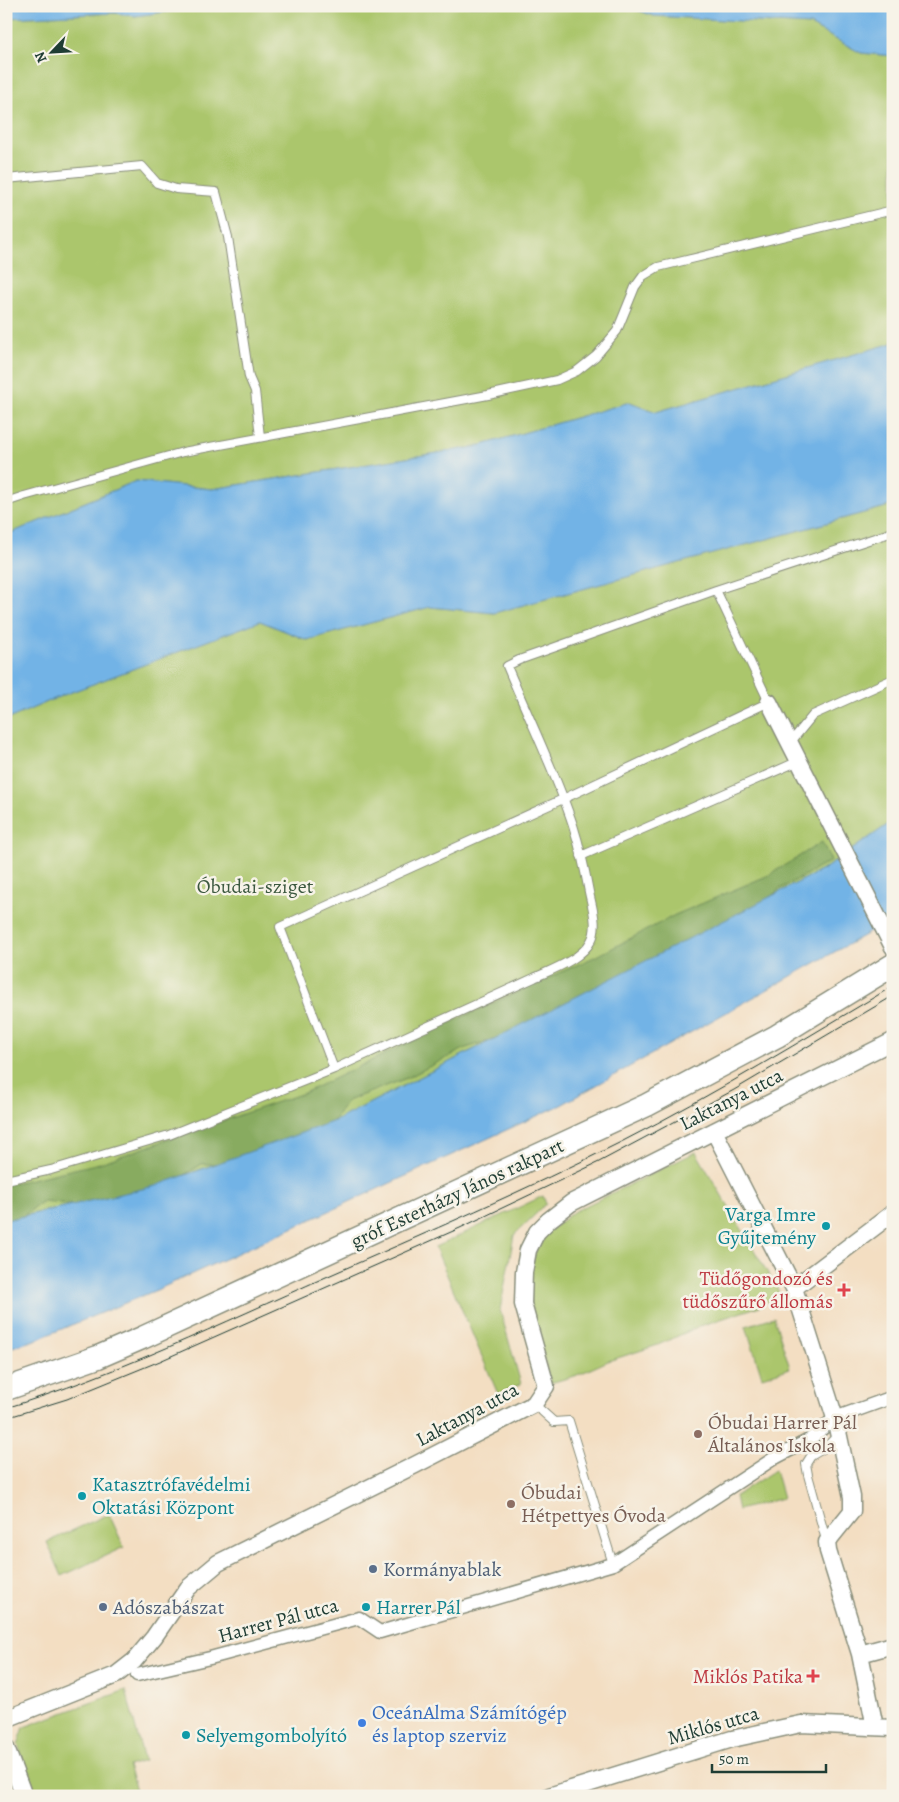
<svg xmlns="http://www.w3.org/2000/svg" width="899" height="1802" viewBox="0 0 899 1802" font-family="Alegreya,serif">
	<style>
		.green { fill: #abc66c; stroke: #658250 }
		.forest { fill: #88ab60; stroke: #54744a }
		.water { fill: #72b3e6; stroke: #48788d }
		.lines { fill: none; stroke-linecap: round; stroke-linejoin: round }
		.service-casing { stroke: #898e7b; stroke-width: 10 }
		.pedestrian-casing { stroke: #898e7b; stroke-width: 15 }
		.minor-casing { stroke: #898e7b; stroke-width: 19 }
		.secondary-casing { stroke: #898e7b; stroke-width: 25 }
		.service { stroke: #fff; stroke-width: 8 }
		.pedestrian { stroke: #fff; stroke-width: 12 }
		.minor { stroke: #fff; stroke-width: 16 }
		.secondary { stroke: #fff; stroke-width: 22 }
		.tram { stroke: #1f3d34; stroke-width: 1 }
		.culture-dot { fill: #0f9aa8; stroke: #f7f3e8; stroke-width: 2 }
		.health-dot { fill: #e0444e; stroke: #f7f3e8; stroke-width: 2 }
		.education-dot { fill: #8d6e63; stroke: #f7f3e8; stroke-width: 2 }
		.service-dot { fill: #5c6f8a; stroke: #f7f3e8; stroke-width: 2 }
		.shop-dot { fill: #3f7fe0; stroke: #f7f3e8; stroke-width: 2 }
		.labels { text-anchor: middle; stroke-width: 5; stroke-linejoin: round; paint-order: stroke }
		.park-label { font-size: 20px; fill: #3b583f; stroke: #f7f3e8 }
		.street-label { font-size: 20px; fill: #1f3d34; stroke: #f7f3e8 }
		.culture-label { font-size: 20px; fill: #0d838f; stroke: #f7f3e8; text-anchor: start }
		.health-label { font-size: 20px; fill: #be3a42; stroke: #f7f3e8; text-anchor: end }
		.education-label { font-size: 20px; fill: #785e54; stroke: #f7f3e8; text-anchor: start }
		.service-label { font-size: 20px; fill: #4e5e75; stroke: #f7f3e8; text-anchor: start }
		.shop-label { font-size: 20px; fill: #366cbe; stroke: #f7f3e8; text-anchor: start }
	</style>
	<rect width="100%" height="100%" fill="#f7f3e8"/>
	<filter id="ink" filterUnits="userSpaceOnUse"><feTurbulence type="fractalNoise" baseFrequency=".02" numOctaves="2"/><feDisplacementMap in="SourceGraphic" scale="10" xChannelSelector="R" yChannelSelector="G"/><feConvolveMatrix kernelMatrix="1 2 1 2 8 2 1 2 1" color-interpolation-filters="sRGB"/></filter>
	<filter id="wash" filterUnits="userSpaceOnUse"><feTurbulence type="fractalNoise" baseFrequency=".0096" numOctaves="4" result="noise"/><feDisplacementMap in="SourceGraphic" scale="20" xChannelSelector="R" yChannelSelector="G"/><feGaussianBlur stdDeviation="1.12" result="paint"/><feColorMatrix in="noise" values="0 0 0 0 0 0 0 0 0 0 0 0 0 0 0 0 0 1.4 0 .05"/><feComposite in="paint" operator="in"/></filter>
	<g filter="url(#wash)">
		<rect width="100%" height="100%" fill="#f3dec2"/>
		<!-- green -->
		<path class="green" d="M 209,6 L 626,6 L 654,16 L 810,25 L 861,53 L 893,56 L 893,343 L 656,412 L 630,402 L 475,447 L 212,489 L 136,481 L 6,535 L 6,18 L 115,13 L 135,16 Z
			M 893,505 L 893,821 L 824,869 L 337,1120 L 155,1186 L 6,1220 L 6,720 L 61,696 L 260,621 L 307,640 L 430,607 L 494,613 Z
			M 696,1152 L 779,1292 L 763,1305 L 700,1326 L 658,1345 L 608,1361 L 575,1376 L 550,1383 L 530,1304 L 530,1272 L 536,1250 L 544,1235 L 573,1212 Z
			M 543,1196 L 546,1204 L 514,1235 L 500,1310 L 521,1384 L 498,1394 L 435,1247 Z
			M 774,1317 L 790,1368 L 762,1377 L 746,1326 Z
			M 775,1470 L 783,1498 L 738,1510 L 735,1496 Z
			M 109,1514 L 124,1547 L 62,1576 L 47,1542 Z
			M 126,1690 L 144,1761 L 128,1766 L 138,1796 L 36,1796 L 18,1745 L 24,1727 Z"/>
		<!-- forest -->
		<path class="forest" d="M 822,842 L 831,861 L 780,889 L 755,910 L 549,1022 L 466,1048 L 407,1078 L 347,1101 L 315,1148 L 246,1164 L 202,1164 L 157,1192 L 123,1211 L 44,1201 L 6,1228 L 6,1185 L 100,1163 L 304,1093 L 456,1020 L 601,954 L 675,915 L 769,875 Z"/>
		<!-- water -->
		<path class="water" d="M 6,6 L 209,6 L 135,16 L 115,13 L 6,18 Z
			M 626,6 L 893,6 L 893,56 L 861,53 L 810,25 L 654,16 Z
			M 893,343 L 893,505 L 494,613 L 430,607 L 307,640 L 260,621 L 61,696 L 6,720 L 6,535 L 136,481 L 212,489 L 475,447 L 630,402 L 656,412 Z
			M 893,821 L 893,918 L 872,931 L 561,1105 L 159,1289 L 35,1340 L 6,1349 L 6,1220 L 155,1186 L 337,1120 L 824,869 Z"/>
	</g>
	<g filter="url(#ink)">
		<g class="lines">
			<defs>
				<path id="service" d="M 6,179 L 142,166 L 157,183 L 176,189 L 216,192 L 228,237 L 249,377 L 255,391 L 260,437
					M 6,502 L 24,496 L 183,452 L 488,395 L 557,380 L 577,371 L 596,356 L 617,331 L 635,287 L 643,276 L 658,267 L 893,210
					M 790,743 L 813,715 L 893,679
					M 581,856 L 799,761
					M 334,1069 L 280,927 L 563,799 L 769,702 L 716,590 L 893,532
					M 6,1180 L 51,1170 L 169,1135 L 334,1069 L 534,978 C 551,970 582,959 591,941 C 599,927 592,907 589,892 C 585,870 580,847 573,825 C 555,771 529,719 507,666 L 519,660 L 716,590
					M 534,1404 L 554,1422 L 569,1421 L 613,1564
					M 826,1540 L 808,1475 L 806,1464 L 811,1456 L 826,1447 L 839,1434"/>
				<path id="pedestrian" d="M 137,1675 L 210,1658 L 359,1618 L 380,1632 L 613,1564 L 773,1459 L 809,1440 L 835,1418 L 893,1397"/>
				<path id="minor" d="M 769,702 L 893,947
					M 714,1131 L 794,1288 L 835,1418 L 852,1497 L 852,1511 L 827,1542 L 828,1551 L 860,1654 L 875,1727
					M 794,1288 L 893,1213
					M 860,1654 L 893,1645
					M 6,1719 L 116,1675 L 134,1661 L 154,1637 L 188,1588 L 218,1563 L 415,1465 L 534,1404 L 546,1386 L 523,1304 L 524,1272 L 528,1250 L 537,1232 L 549,1220 L 571,1203 L 893,1041
					M 6,1748 L 24,1796
					M 549,1796 L 732,1739 L 801,1724 L 893,1728"/>
				<path id="secondary" d="M 6,1389 L 98,1357 L 142,1338 L 647,1105 L 777,1036 L 893,965"/>
			</defs>
			<!-- service casing -->
			<use href="#service" class="service-casing"/>
			<!-- pedestrian casing -->
			<use href="#pedestrian" class="pedestrian-casing"/>
			<!-- minor casing -->
			<use href="#minor" class="minor-casing"/>
			<!-- secondary casing -->
			<use href="#secondary" class="secondary-casing"/>
			<!-- service -->
			<use href="#service" class="service"/>
			<!-- pedestrian -->
			<use href="#pedestrian" class="pedestrian"/>
			<!-- minor -->
			<use href="#minor" class="minor"/>
			<!-- secondary -->
			<use href="#secondary" class="secondary"/>
			<!-- tram -->
			<path class="tram" d="M 6,1408 C 117,1374 220,1324 326,1277 C 426,1233 526,1190 623,1141 C 715,1094 804,1039 893,986
				M 6,1418 L 67,1399 L 160,1361 L 460,1228 L 599,1162 L 734,1090 L 893,996"/>
		</g>
	</g>
	<!-- markers -->
	<g class="culture-dot">
		<circle cx="826" cy="1226" r="5"/>
		<circle cx="82" cy="1496" r="5"/>
		<circle cx="366" cy="1607" r="5"/>
		<circle cx="186" cy="1735" r="5"/>
	</g>
	<g class="health-dot">
		<path d="M841.5 1282.5h5v5h5v5h-5v5h-5v-5h-5v-5h5z"/>
		<path d="M810.5 1668.5h5v5h5v5h-5v5h-5v-5h-5v-5h5z"/>
	</g>
	<g class="education-dot">
		<circle cx="698" cy="1434" r="5"/>
		<circle cx="511" cy="1504" r="5"/>
	</g>
	<g class="service-dot">
		<circle cx="373" cy="1569" r="5"/>
		<circle cx="103" cy="1607" r="5"/>
	</g>
	<circle class="shop-dot" cx="362" cy="1723" r="5"/>
	<g class="labels">
		<!-- park labels -->
		<g class="park-label">
			<text x="255" y="893">Óbudai-sziget</text>
		</g>
		<!-- street labels -->
		<g class="street-label">
			<text transform="translate(731 1099) rotate(-27)" y="7">Laktanya utca</text>
			<text transform="translate(457 1193) rotate(-25)" y="7">gróf Esterházy János rakpart</text>
			<text transform="translate(467 1414) rotate(-28)" y="7">Laktanya utca</text>
			<text transform="translate(278 1620) rotate(-15)" y="7">Harrer Pál utca</text>
			<text transform="translate(713 1725) rotate(-16)" y="7">Miklós utca</text>
		</g>
		<!-- culture labels -->
		<g class="culture-label">
			<text x="816" y="1221" text-anchor="end">Varga Imre<tspan x="816" dy="23">Gyűjtemény</tspan></text>
			<text x="92" y="1491">Katasztrófavédelmi<tspan x="92" dy="23">Oktatási Központ</tspan></text>
			<text x="376" y="1614">Harrer Pál</text>
			<text x="196" y="1742">Selyemgombolyító</text>
		</g>
		<!-- health labels -->
		<g class="health-label">
			<text x="833" y="1285">Tüdőgondozó és<tspan x="833" dy="23">tüdőszűrő állomás</tspan></text>
			<text x="803" y="1683">Miklós Patika</text>
		</g>
		<!-- education labels -->
		<g class="education-label">
			<text x="708" y="1429">Óbudai Harrer Pál<tspan x="708" dy="23">Általános Iskola</tspan></text>
			<text x="521" y="1499">Óbudai<tspan x="521" dy="23">Hétpettyes Óvoda</tspan></text>
		</g>
		<!-- service labels -->
		<g class="service-label">
			<text x="383" y="1576">Kormányablak</text>
			<text x="113" y="1614">Adószabászat</text>
		</g>
		<!-- shop labels -->
		<g class="shop-label">
			<text x="372" y="1719">OceánAlma Számítógép<tspan x="372" dy="23">és laptop szerviz</tspan></text>
		</g>
	</g>
	<!-- margin -->
	<rect width="899" height="1802" fill="none" stroke="#f7f3e8" stroke-width="25"/>
	<!-- north arrow -->
	<g transform="translate(52 52) rotate(245)" stroke="#f7f3e8" stroke-width="4" paint-order="stroke">
	<path d="M0-4L9 19L0 12L-9 19Z" fill="#1f3d34"/>
	<text y="-8" font-size="14" font-weight="bold" text-anchor="middle" fill="#1f3d34">N</text>
	</g>
	<!-- scale -->
	<path d="M712 1764v8h114v-8" fill="none" stroke="#1f3d34" stroke-width="2.5"/>
	<text x="719" y="1764" font-size="15" fill="#1f3d34" stroke="#f7f3e8" stroke-width="4" paint-order="stroke">50 m</text>
</svg>
